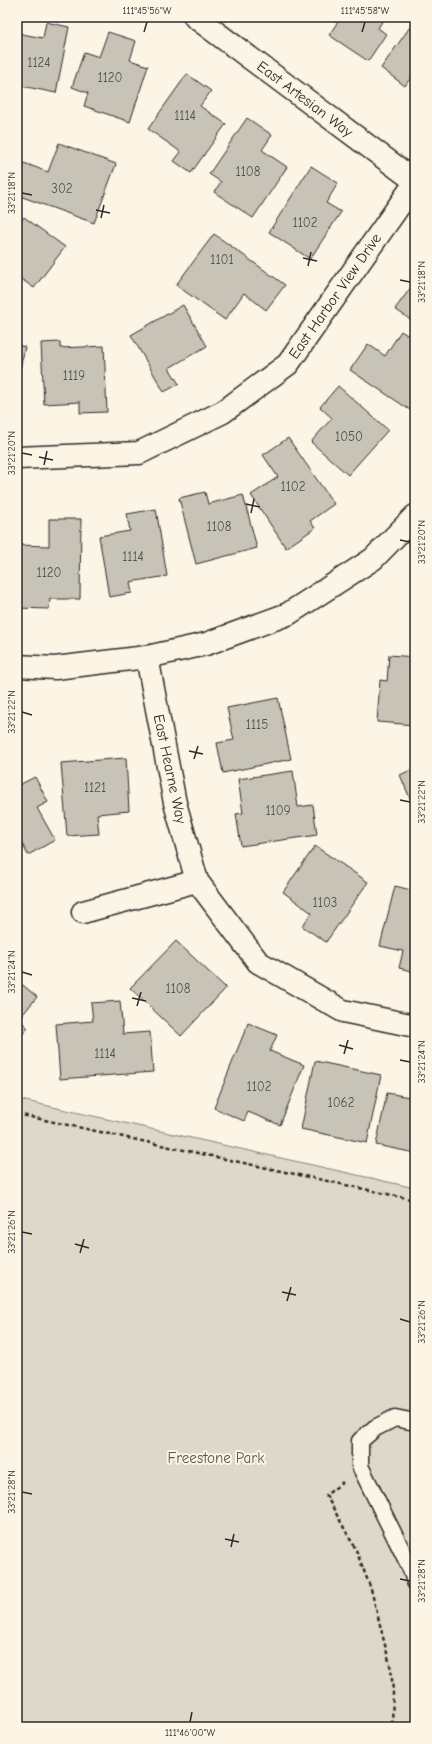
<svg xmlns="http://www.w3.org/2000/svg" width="432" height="1744" viewBox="0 0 432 1744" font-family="'Comic Neue',sans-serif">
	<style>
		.green { fill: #ded8ca; stroke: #84827a }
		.building { fill: #c8c3b7; stroke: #2b2b2b }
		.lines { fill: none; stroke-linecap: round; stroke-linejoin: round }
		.service-casing { stroke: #2b2b2b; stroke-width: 19 }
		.minor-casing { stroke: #2b2b2b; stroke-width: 25 }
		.tertiary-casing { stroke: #2b2b2b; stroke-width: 25 }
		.path { stroke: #2b2b2b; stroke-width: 2.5; stroke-dasharray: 4 3; stroke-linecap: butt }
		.service { stroke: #fcf5e5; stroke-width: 16 }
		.minor { stroke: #fcf5e5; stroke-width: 22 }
		.tertiary { stroke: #fcf5e5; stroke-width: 22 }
		.ticks { fill: none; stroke: #2b2b2b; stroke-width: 1.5 }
		.labels { text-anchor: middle; stroke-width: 4; stroke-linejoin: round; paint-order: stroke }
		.number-label { font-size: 13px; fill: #52514e }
		.street-label { font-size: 15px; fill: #2b2b2b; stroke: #fcf5e5 }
		.park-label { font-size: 15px; fill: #585653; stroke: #fcf5e5 }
		.neatline { fill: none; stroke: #2b2b2b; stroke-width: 1.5 }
		.ticks-label { font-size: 10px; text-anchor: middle; fill: #2b2b2b }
	</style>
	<rect width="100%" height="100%" fill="#fcf5e5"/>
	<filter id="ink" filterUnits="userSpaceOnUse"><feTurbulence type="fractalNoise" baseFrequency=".025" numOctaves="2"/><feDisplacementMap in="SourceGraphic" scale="8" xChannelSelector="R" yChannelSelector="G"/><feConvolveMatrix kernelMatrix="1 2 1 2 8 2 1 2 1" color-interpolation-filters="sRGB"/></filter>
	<g filter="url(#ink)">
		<!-- green -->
		<path class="green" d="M 17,1099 L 415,1188 L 415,1727 L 17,1727 Z"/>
		<!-- building -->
		<path class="building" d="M 341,17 L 385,17 L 378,28 L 386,34 L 368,61 L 329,35 Z
			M 415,20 L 415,71 L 405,86 L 381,68 Z
			M 46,22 L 69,27 L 56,93 L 17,85 L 17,33 L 43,38 Z
			M 108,32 L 136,41 L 130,60 L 148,66 L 130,122 L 84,106 L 88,93 L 72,87 L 84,52 L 99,57 Z
			M 187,74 L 211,91 L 200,106 L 226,124 L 191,173 L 174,161 L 181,152 L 148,129 Z
			M 247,118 L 272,135 L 262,150 L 287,167 L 253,218 L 214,192 L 221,182 L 209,174 Z
			M 59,143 L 116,164 L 94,223 L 17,195 L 17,181 L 24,163 L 48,172 Z
			M 311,166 L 338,183 L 326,203 L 341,212 L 310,259 L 269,232 Z
			M 24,217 L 65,247 L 34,288 L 17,276 L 17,227 Z
			M 214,234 L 285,285 L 266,310 L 244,293 L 225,320 L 176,285 Z
			M 412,286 L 415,288 L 415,323 L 395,309 Z
			M 183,305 L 207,346 L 169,368 L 179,384 L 164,392 L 131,335 Z
			M 401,331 L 415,340 L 415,410 L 413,412 L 350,370 L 368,344 L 385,356 Z
			M 60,342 L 60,348 L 104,346 L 107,412 L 80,413 L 80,402 L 44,404 L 41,343 Z
			M 17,345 L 25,347 L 17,383 Z
			M 338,386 L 388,430 L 348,475 L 311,442 L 332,418 L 320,407 Z
			M 288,438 L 334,504 L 310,521 L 315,528 L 286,548 L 251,495 L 278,477 L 263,455 Z
			M 205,492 L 208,504 L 243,495 L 257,548 L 196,564 L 179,498 Z
			M 156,509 L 167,576 L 130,582 L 132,593 L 109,597 L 99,536 L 130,531 L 127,514 Z
			M 49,519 L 81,519 L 80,599 L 50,599 L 49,609 L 17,608 L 18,545 L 49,546 Z
			M 389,655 L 415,657 L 415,725 L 377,722 L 380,680 L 387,681 Z
			M 278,698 L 291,759 L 223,773 L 217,743 L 234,740 L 227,708 Z
			M 126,758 L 129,811 L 97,814 L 99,834 L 67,836 L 61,763 Z
			M 415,768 L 415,810 L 400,775 Z
			M 293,771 L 298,807 L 313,805 L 317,835 L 241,846 L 236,814 L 243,813 L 238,779 Z
			M 35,777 L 48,802 L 37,808 L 55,840 L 28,855 L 18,836 L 17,837 L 17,786 Z
			M 315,846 L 368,882 L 326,942 L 302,926 L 312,913 L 283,892 Z
			M 395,886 L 415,891 L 415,972 L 399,968 L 403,951 L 380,946 Z
			M 176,941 L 226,988 L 181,1036 L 130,988 Z
			M 17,980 L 37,997 L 19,1019 L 28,1028 L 17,1040 Z
			M 120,1001 L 123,1034 L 150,1032 L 153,1072 L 60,1079 L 56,1024 L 93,1021 L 91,1003 Z
			M 248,1023 L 277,1035 L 270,1051 L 304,1065 L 280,1125 L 248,1112 L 244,1121 L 214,1108 Z
			M 315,1061 L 381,1075 L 367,1143 L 301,1129 Z
			M 387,1093 L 415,1098 L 415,1153 L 376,1145 Z"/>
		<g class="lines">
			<defs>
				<path id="service" d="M 415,1422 L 395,1418 L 375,1428 L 360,1441 L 360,1466 L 411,1569 L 415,1582"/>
				<path id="minor" d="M 195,17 L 415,181
					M 17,458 L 139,453 L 223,412 L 288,364 L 415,183
					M 147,657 L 175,803 L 197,881 L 258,962 L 343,1011 L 415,1026
					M 83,912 L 197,881"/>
				<path id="tertiary" d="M 17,666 L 55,668 L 147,657 L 206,644 L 288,614 L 373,559 L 415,516"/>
			</defs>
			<!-- service casing -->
			<use href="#service" class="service-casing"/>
			<!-- minor casing -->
			<use href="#minor" class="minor-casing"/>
			<!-- tertiary casing -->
			<use href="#tertiary" class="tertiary-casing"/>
			<!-- path -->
			<path class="path" d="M 17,1114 L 415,1200
				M 343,1482 L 326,1495 L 356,1550 L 371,1589 L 391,1669 L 393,1691 L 392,1727"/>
			<!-- service -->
			<use href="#service" class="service"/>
			<!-- minor -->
			<use href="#minor" class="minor"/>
			<!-- tertiary -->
			<use href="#tertiary" class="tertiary"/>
		</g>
	</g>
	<!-- ticks -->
	<path class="ticks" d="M 144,32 L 147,22M 362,32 L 365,22M 22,193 L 32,195M 96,210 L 110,213M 101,218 L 104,205M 303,258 L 317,261M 308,266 L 311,252M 400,280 L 410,282M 22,453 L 32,455M 39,457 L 53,460M 44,465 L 47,451M 246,504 L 260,507M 251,513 L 254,499M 400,540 L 410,542M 22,712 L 32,715M 189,751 L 203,754M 194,759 L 198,746M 400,800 L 410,802M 22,972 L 32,975M 132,998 L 146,1001M 137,1006 L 141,992M 339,1045 L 353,1049M 344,1054 L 348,1040M 400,1060 L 410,1062M 22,1232 L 32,1234M 75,1244 L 89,1248M 80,1253 L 84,1239M 282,1292 L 296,1295M 287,1301 L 291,1287M 400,1319 L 410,1322M 22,1492 L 32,1494M 225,1539 L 239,1542M 231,1547 L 234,1534M 400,1579 L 410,1581M 190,1722 L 192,1712"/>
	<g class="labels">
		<!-- number labels -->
		<g class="number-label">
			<text x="39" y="67">1124</text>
			<text x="110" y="82">1120</text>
			<text x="185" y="120">1114</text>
			<text x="248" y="176">1108</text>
			<text x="62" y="193">302</text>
			<text x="305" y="227">1102</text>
			<text x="222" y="264">1101</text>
			<text x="74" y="380">1119</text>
			<text x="349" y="441">1050</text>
			<text x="293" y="491">1102</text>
			<text x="219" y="531">1108</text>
			<text x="133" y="561">1114</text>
			<text x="49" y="577">1120</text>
			<text x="257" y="729">1115</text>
			<text x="95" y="792">1121</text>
			<text x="278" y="815">1109</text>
			<text x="325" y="907">1103</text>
			<text x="178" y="993">1108</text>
			<text x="105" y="1058">1114</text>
			<text x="259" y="1091">1102</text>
			<text x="341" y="1107">1062</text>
		</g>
		<!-- street labels -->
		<g class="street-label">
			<text transform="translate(305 99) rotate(37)" y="5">East Artesian Way</text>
			<text transform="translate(335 296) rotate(-55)" y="5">East Harbor View Drive</text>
			<text transform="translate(170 769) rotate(78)" y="5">East Hearne Way</text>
		</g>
		<!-- park labels -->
		<g class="park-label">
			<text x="216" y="1463">Freestone Park</text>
		</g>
	</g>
	<!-- margin -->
	<rect width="432" height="1744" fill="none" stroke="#fcf5e5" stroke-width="44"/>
	<rect x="22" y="22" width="388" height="1700" class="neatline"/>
	<g class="ticks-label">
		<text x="147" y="14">111°45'56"W</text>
		<text x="365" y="14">111°45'58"W</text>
		<text transform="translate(11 193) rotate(-90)" y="4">33°21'18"N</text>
		<text transform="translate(421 282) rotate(-90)" y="4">33°21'18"N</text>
		<text transform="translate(11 453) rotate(-90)" y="4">33°21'20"N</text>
		<text transform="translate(421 542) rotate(-90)" y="4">33°21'20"N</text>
		<text transform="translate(11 712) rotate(-90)" y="4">33°21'22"N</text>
		<text transform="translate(421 802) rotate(-90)" y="4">33°21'22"N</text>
		<text transform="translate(11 972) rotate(-90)" y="4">33°21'24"N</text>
		<text transform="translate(421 1062) rotate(-90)" y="4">33°21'24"N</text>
		<text transform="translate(11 1232) rotate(-90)" y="4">33°21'26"N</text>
		<text transform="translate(421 1322) rotate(-90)" y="4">33°21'26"N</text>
		<text transform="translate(11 1492) rotate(-90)" y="4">33°21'28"N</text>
		<text transform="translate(421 1581) rotate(-90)" y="4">33°21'28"N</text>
		<text x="190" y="1736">111°46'00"W</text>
	</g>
</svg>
